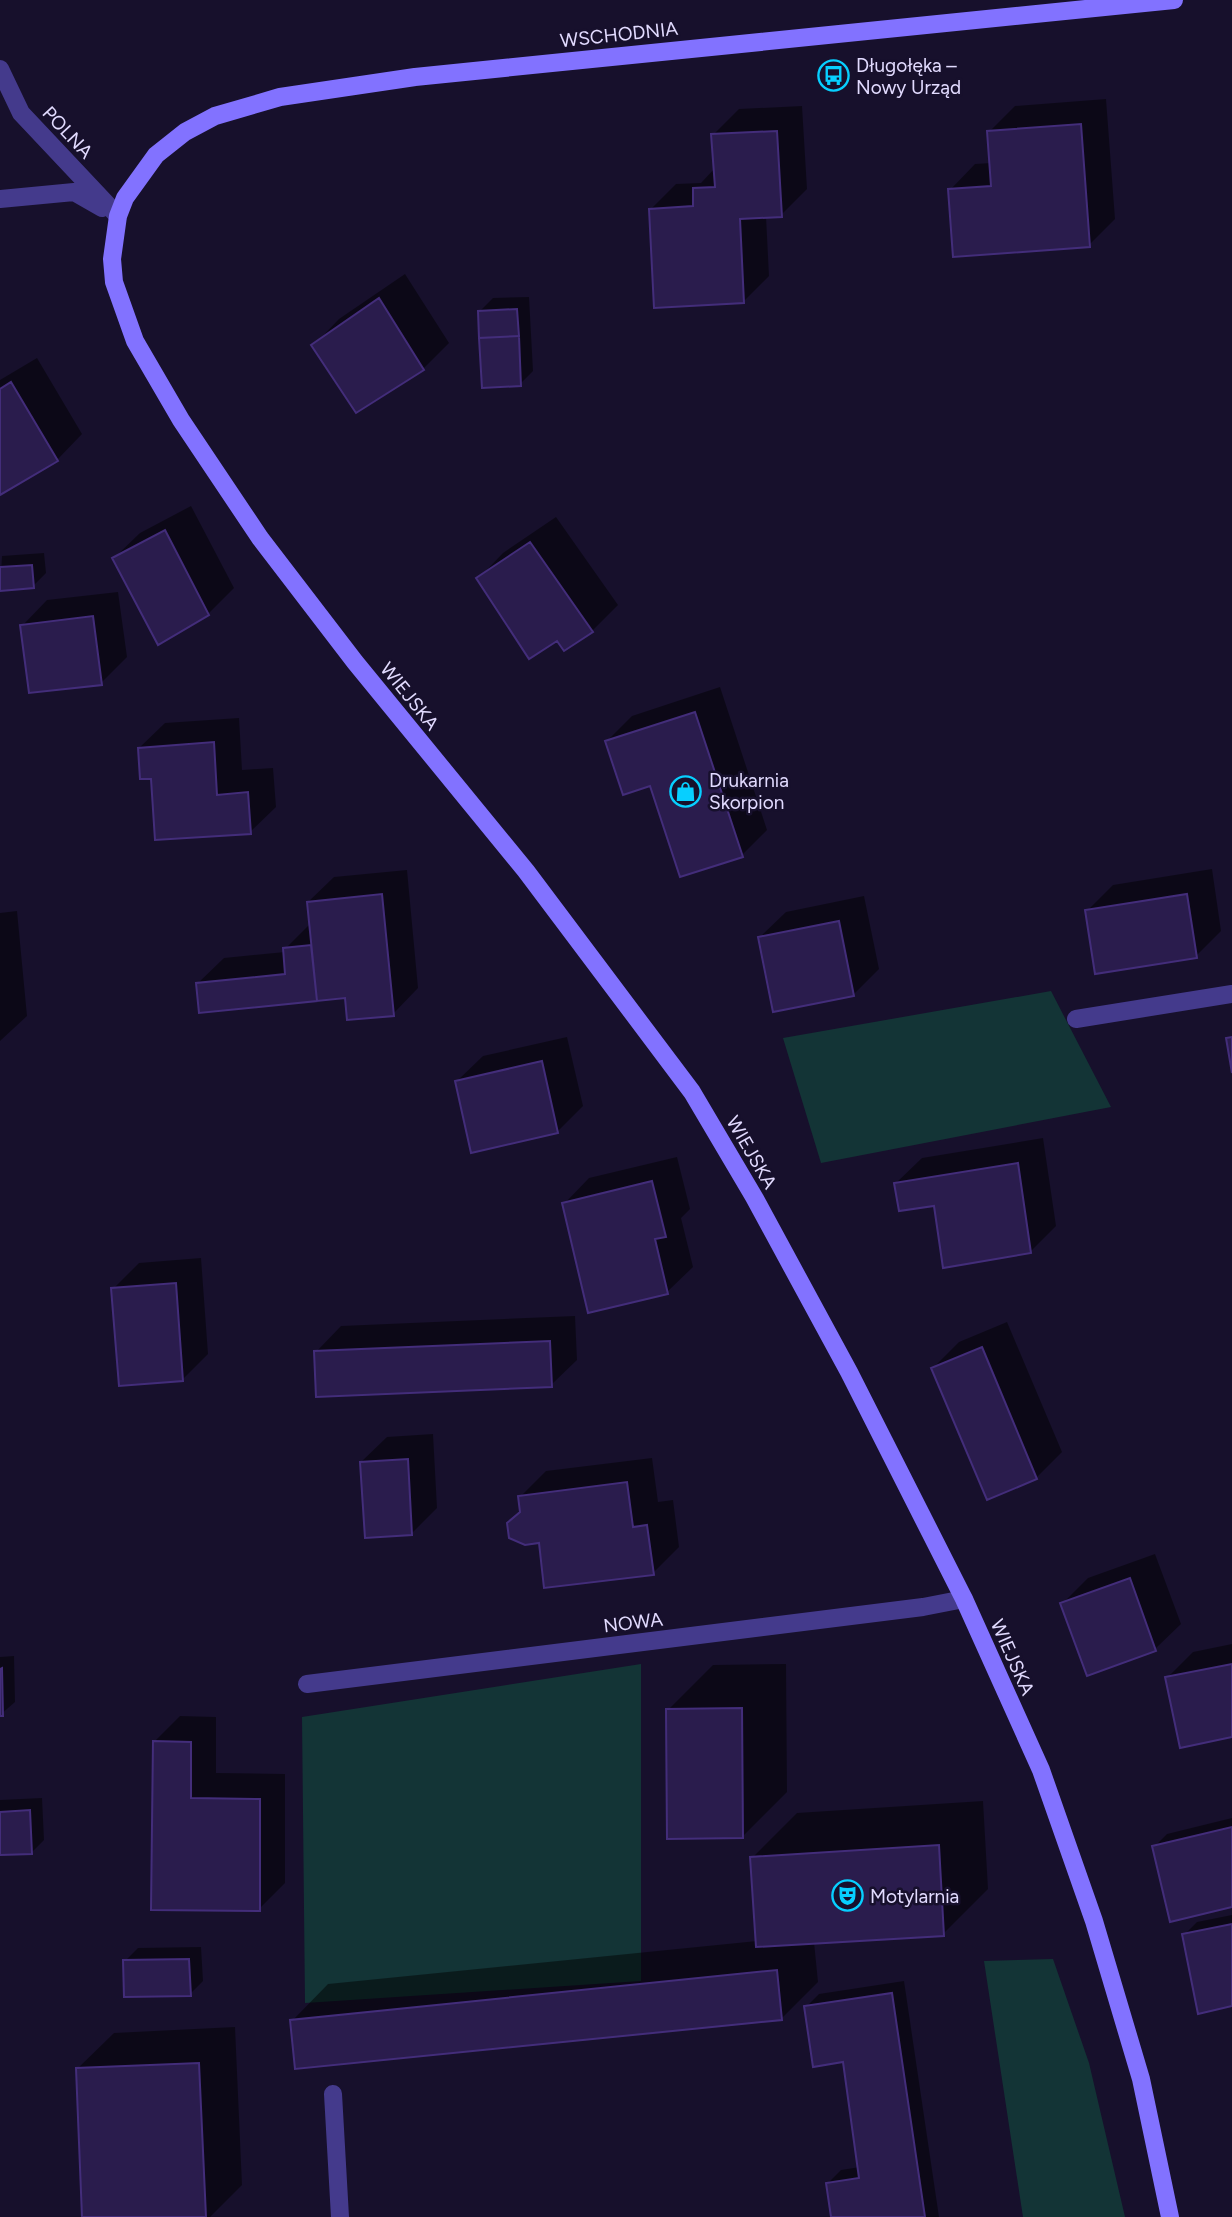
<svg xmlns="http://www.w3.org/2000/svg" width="1232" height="2217" viewBox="0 0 1232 2217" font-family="Figtree,sans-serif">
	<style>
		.green { fill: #133436 }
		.shadow { fill: #0007 }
		.building { fill: #2a1c4d; stroke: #432d7a; stroke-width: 2 }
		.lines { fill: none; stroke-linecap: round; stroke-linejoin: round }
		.lane { stroke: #443a8c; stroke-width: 18 }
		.street { stroke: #443a8c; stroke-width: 18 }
		.secondary { stroke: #8272ff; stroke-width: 18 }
		.labels { text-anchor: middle; stroke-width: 5; stroke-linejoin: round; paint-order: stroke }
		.street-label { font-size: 19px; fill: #e2dbff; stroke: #17102c }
		.poi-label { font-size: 19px; fill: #e2dbff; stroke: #17102c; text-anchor: start }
	</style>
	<rect width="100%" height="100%" fill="#17102c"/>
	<!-- green -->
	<path class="green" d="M 1051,991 L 1111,1107 L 821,1163 L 783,1038 Z
		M 641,1664 L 641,1981 L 305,2003 L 302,1717 Z
		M 1053,1959 L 1089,2063 L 1125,2217 L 1023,2217 L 984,1961 Z"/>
	<!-- shadow -->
	<path class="shadow" d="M 1106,99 L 1115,219 L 1089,245 L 950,190 L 975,164 L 991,163 L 989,132 L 1015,106 Z
		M 802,106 L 807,189 L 781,215 L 766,216 L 769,276 L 744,301 L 650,210 L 676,184 L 701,183 L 715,168 L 713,135 L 739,109 Z
		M 405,274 L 449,343 L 423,369 L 357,411 L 314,345 L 339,319 Z
		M 529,297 L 533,371 L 520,384 L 480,311 L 493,298 Z
		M 37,358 L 82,434 L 57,460 L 0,493 L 0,380 Z
		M 191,506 L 234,588 L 208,614 L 114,558 L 140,533 Z
		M 556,517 L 618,605 L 592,631 L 478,579 L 503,553 Z
		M 44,553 L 46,573 L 33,586 L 0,589 L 2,556 Z
		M 118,592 L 127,657 L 101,683 L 22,626 L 47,600 Z
		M 720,687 L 767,830 L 742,855 L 651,784 L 607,741 L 632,716 Z
		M 239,718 L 242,770 L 273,768 L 276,807 L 250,832 L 153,777 L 139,748 L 165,723 Z
		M 1212,869 L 1221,931 L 1196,956 L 1087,911 L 1113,885 Z
		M 407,870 L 418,988 L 393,1014 L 347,996 L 200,1011 L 198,983 L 224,958 L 285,952 L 285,949 L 311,923 L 308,902 L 334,877 Z
		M 864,896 L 879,969 L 853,995 L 760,937 L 786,912 Z
		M 17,911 L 27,1016 L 0,1041 L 0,913 Z
		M 567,1037 L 583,1106 L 557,1132 L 457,1081 L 483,1056 Z
		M 1043,1138 L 1056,1226 L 1031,1251 L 896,1183 L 922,1158 Z
		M 677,1157 L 690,1209 L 681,1218 L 693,1267 L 667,1292 L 564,1204 L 589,1178 Z
		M 201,1258 L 208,1354 L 182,1380 L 113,1289 L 139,1263 Z
		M 575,1316 L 577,1360 L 551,1385 L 316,1352 L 341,1326 Z
		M 1007,1322 L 1062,1452 L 1036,1478 L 933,1368 L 959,1342 Z
		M 433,1434 L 437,1508 L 411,1534 L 361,1462 L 387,1437 Z
		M 652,1458 L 658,1502 L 673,1500 L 679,1547 L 653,1573 L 541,1541 L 522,1511 L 520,1497 L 546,1471 Z
		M 1155,1554 L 1181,1624 L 1155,1649 L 1062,1604 L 1088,1578 Z
		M 1232,1644 L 1232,1735 L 1167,1678 L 1193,1652 Z
		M 14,1656 L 15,1702 L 0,1715 L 0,1657 Z
		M 786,1664 L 787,1792 L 742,1837 L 668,1710 L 713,1665 Z
		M 180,1716 L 216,1717 L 216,1773 L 285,1774 L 285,1883 L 259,1909 L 154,1742 Z
		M 42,1798 L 44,1840 L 31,1853 L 0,1854 L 0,1800 Z
		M 983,1801 L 988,1889 L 943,1934 L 814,1942 L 818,1982 L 782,2018 L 292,2021 L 328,1984 L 757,1941 L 752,1858 L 797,1813 Z
		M 1232,1818 L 1232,1905 L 1154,1847 L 1167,1834 Z
		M 1232,1915 L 1232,2005 L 1184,1935 L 1197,1922 Z
		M 201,1947 L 203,1981 L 190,1994 L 125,1961 L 138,1948 Z
		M 904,1981 L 939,2217 L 833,2217 L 828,2183 L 841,2170 L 860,2167 L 844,2060 L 806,2007 L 819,1994 Z
		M 235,2027 L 242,2185 L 210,2217 L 83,2217 L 77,2069 L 114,2033 Z"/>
	<!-- building -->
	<path class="building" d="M 1081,124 L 1090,247 L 953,257 L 948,189 L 991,186 L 987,131 Z
		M 777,131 L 782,217 L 740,219 L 744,303 L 654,308 L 649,209 L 693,206 L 693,188 L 715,187 L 711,134 Z
		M 379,298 L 424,370 L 356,413 L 311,345 Z
		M 517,309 L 519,336 L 479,338 L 478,311 Z
		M 519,336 L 521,386 L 482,388 L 479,338 Z
		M 11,382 L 58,461 L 0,495 L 0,389 Z
		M 165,530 L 209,615 L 158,645 L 112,558 Z
		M 530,542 L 593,632 L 564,651 L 557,641 L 529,659 L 476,578 Z
		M 32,565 L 34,588 L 0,591 L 0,567 Z
		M 93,616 L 102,685 L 29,693 L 20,625 Z
		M 695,712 L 743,857 L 680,877 L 650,786 L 623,795 L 605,741 Z
		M 214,742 L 217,795 L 248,792 L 251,834 L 155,840 L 151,779 L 140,779 L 138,748 Z
		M 382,894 L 394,1016 L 347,1020 L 345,998 L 317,1001 L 307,902 Z
		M 1187,894 L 1197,958 L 1095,974 L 1085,910 Z
		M 839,921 L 854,996 L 773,1012 L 758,937 Z
		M 311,945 L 317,1001 L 199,1013 L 196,983 L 285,974 L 283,948 Z
		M 1232,1037 L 1232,1073 L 1226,1038 Z
		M 542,1061 L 558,1133 L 471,1153 L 455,1081 Z
		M 1018,1163 L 1031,1253 L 943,1268 L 934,1206 L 899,1211 L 894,1183 Z
		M 652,1181 L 666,1237 L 655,1239 L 668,1294 L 588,1313 L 562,1203 Z
		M 176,1283 L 183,1381 L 119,1386 L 111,1288 Z
		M 550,1341 L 552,1387 L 316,1397 L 314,1351 Z
		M 982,1347 L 1037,1479 L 987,1500 L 931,1368 Z
		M 408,1459 L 412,1535 L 365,1538 L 360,1462 Z
		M 627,1482 L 633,1527 L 647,1525 L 654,1575 L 544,1588 L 539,1543 L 525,1545 L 509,1538 L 507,1523 L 520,1512 L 518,1496 Z
		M 1130,1578 L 1156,1651 L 1087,1676 L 1060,1603 Z
		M 1232,1664 L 1232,1737 L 1180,1748 L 1165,1677 Z
		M 2,1668 L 3,1716 L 0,1716 L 0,1669 Z
		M 742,1708 L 743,1838 L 667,1839 L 666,1709 Z
		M 153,1741 L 191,1742 L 191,1798 L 260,1799 L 260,1911 L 151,1910 Z
		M 30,1810 L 32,1854 L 0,1855 L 0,1812 Z
		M 1232,1827 L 1232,1907 L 1170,1922 L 1152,1846 Z
		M 939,1845 L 944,1936 L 756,1947 L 750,1857 Z
		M 1232,1924 L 1232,2006 L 1198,2014 L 1182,1934 Z
		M 189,1959 L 191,1996 L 124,1997 L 123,1960 Z
		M 777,1970 L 782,2020 L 295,2069 L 290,2020 Z
		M 892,1993 L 925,2217 L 831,2217 L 826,2183 L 859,2178 L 843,2062 L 813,2067 L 804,2006 Z
		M 199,2063 L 206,2217 L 82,2217 L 76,2068 Z"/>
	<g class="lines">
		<!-- lane -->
		<path class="lane" d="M 1076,1019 L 1232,994
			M 333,2094 L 340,2217"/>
		<!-- street -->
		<path class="street" d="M 0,69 L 21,113 L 118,216
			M 0,199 L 74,192 L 102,208
			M 307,1684 L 923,1607 L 964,1599"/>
		<!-- secondary -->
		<path class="secondary" d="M 1170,2217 L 1141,2079 L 1094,1921 L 1041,1770 L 964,1599 L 849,1372 L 754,1197 L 692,1092 L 526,871 L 355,662 L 260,538 L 181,420 L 135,341 L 114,282 L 112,259 L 118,216 L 125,198 L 156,155 L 185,132 L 215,116 L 280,97 L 415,77 L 1174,0"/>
	</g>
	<!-- icons -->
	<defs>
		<symbol id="bus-ring" viewBox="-11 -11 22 22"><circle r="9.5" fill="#17102c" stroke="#07cfff" stroke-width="1.5"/><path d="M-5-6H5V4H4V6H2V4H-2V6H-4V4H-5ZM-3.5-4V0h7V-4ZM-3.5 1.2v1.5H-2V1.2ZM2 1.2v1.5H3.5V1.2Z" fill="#07cfff"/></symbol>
		<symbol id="shop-ring" viewBox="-11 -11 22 22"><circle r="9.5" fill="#17102c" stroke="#07cfff" stroke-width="1.5"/><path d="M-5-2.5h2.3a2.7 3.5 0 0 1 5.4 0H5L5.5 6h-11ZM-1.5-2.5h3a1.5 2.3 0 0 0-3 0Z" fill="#07cfff"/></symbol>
		<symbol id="theatre-ring" viewBox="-11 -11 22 22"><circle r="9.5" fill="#17102c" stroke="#07cfff" stroke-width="1.5"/><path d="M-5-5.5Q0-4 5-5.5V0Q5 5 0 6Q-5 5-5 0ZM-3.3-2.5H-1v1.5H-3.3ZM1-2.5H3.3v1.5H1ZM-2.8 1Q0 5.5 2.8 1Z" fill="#07cfff"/></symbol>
	</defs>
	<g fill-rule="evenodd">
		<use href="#bus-ring" x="816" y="58" width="35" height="35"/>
		<use href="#shop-ring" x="668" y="774" width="35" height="35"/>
		<use href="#theatre-ring" x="830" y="1878" width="35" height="35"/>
	</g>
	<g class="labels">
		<!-- street labels -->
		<g class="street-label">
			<text transform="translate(619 34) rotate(-6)" y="7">WSCHODNIA</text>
			<text transform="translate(68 132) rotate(47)" y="7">POLNA</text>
			<text transform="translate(410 696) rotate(51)" y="7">WIEJSKA</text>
			<text transform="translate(752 1152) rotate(60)" y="7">WIEJSKA</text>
			<text transform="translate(633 1622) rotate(-7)" y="7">NOWA</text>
			<text transform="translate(1013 1657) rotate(66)" y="7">WIEJSKA</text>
		</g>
		<!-- poi labels -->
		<g class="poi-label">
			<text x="856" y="72">Długołęka –<tspan x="856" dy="22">Nowy Urząd</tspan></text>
			<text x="709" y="787">Drukarnia<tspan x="709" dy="22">Skorpion</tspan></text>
			<text x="870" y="1903">Motylarnia</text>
		</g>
	</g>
</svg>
